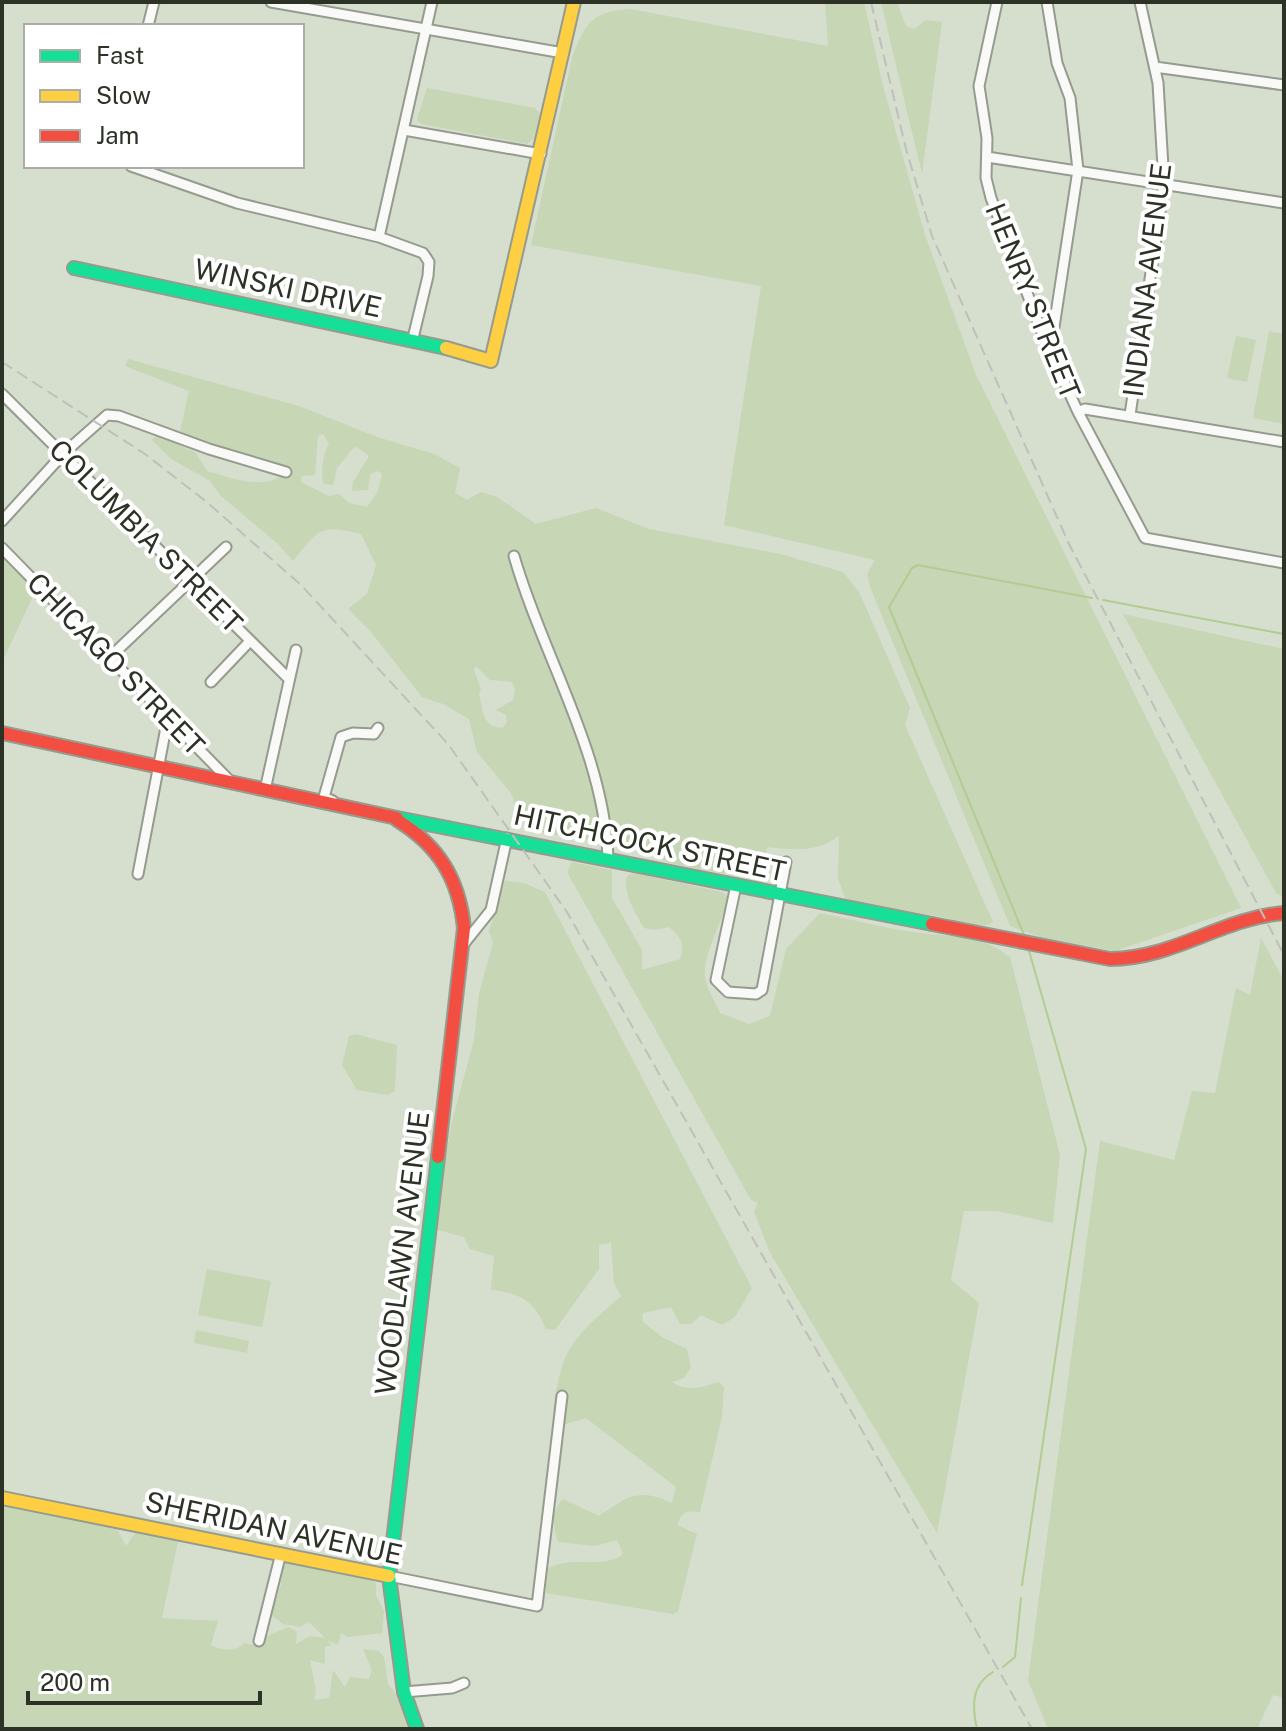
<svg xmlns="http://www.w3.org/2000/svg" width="1286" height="1731" viewBox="0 0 1286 1731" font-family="'Public Sans',sans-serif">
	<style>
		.green { fill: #c7d6b5; fill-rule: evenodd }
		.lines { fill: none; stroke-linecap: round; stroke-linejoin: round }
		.stream { stroke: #b2cc92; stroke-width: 2 }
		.street-casing { stroke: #959b8e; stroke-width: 13 }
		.fast-casing { stroke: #959b8e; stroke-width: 16 }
		.slow-casing { stroke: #959b8e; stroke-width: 16 }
		.jam-casing { stroke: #959b8e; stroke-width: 16 }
		.street { stroke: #f9faf8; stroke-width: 9 }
		.fast { stroke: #16e098; stroke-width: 12 }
		.slow { stroke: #ffcf43; stroke-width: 12 }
		.jam { stroke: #f24e42; stroke-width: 12 }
		.rail { stroke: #bec0bc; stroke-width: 2; stroke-dasharray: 12 6; stroke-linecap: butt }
		.labels { text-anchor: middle; stroke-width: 8; stroke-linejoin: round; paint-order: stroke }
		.street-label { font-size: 28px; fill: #2d3227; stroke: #fff }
	</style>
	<rect width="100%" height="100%" fill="#d6decd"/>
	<!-- green -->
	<path class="green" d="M 825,2 L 864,2 L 883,86 L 925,235 L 976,375 L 1241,908 L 1115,951 L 1040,937 L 1010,926 L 870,587 L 867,574 L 875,560 L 724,525 L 761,286 L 531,245 L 572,58 C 586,22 591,12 630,9 L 828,46 Z
		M 881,2 L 897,2 L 906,26 L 914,29 L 926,20 L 942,22 L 922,174 Z
		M 427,88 L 535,108 L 540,114 L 534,138 L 527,144 L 421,124 L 417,120 Z
		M 1269,331 L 1284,334 L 1284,424 L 1253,418 Z
		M 1236,336 L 1256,340 L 1247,382 L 1227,378 Z
		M 128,359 L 299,406 L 377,437 L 434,454 L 460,468 L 455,493 L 467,500 L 481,492 L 497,497 L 536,524 L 596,508 L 649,529 L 780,554 L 843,572 L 859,592 L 910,708 L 905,725 L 993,922 C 980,930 961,926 948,918 L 846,901 L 838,878 L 839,836 C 816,853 794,850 767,847 L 762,881 L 670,863 L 635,846 L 544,833 L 518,811 L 511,793 L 477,752 L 469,719 L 443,704 L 422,697 L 371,632 L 348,609 L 367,594 L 376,565 L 361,534 C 320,524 318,530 293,561 L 278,544 L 221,496 L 209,480 L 171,459 L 152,440 L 156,436 C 169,438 182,448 195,452 L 207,471 C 236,479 262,491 288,472 L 180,432 L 189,391 L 125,366 ZM 323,434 L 329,444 C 323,453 320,475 324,484 L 333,485 L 337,468 L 355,446 L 369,456 L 353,482 L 352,491 L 368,490 L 370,474 L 378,471 L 382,474 L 378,491 L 367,507 L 349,503 L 339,494 L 329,496 L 301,482 L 302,476 L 315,475 L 318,436 ZM 476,666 L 490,680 L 512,682 L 515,689 L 513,700 L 496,710 L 506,715 L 507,722 L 503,728 C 482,727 483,711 479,694 L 481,689 L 474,670 Z
		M 2,556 L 36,590 L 2,662 Z
		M 1123,614 L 1284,649 L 1284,898 L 1276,893 Z
		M 572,862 L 612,870 L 612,898 L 642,950 L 642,970 L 680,959 C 686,945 680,936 669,927 L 655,930 L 644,928 C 636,914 622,892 627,876 L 633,873 L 722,892 L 728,897 C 724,922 703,950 705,977 C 706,988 716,1003 720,1013 L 749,1024 L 770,1016 L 786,949 L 820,913 C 851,919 882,928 913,932 C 948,937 981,934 1010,957 L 1060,1155 L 1053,1223 L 997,1211 L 964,1211 L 951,1280 L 979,1303 L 937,1533 L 769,1251 L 754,1211 L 758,1203 L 751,1200 L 567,872 Z
		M 505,881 L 524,883 L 545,892 L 752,1288 L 735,1317 L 722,1325 L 701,1315 L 691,1324 L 680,1324 L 671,1307 L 643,1313 L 642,1321 L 663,1338 L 687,1349 L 691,1367 L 684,1378 L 672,1382 C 688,1393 702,1387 719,1382 L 724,1387 L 722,1417 L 700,1512 C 686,1510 682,1512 677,1525 L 697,1534 L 678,1611 L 673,1614 L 546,1593 L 545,1571 C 567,1553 603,1571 623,1554 L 617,1540 L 595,1546 L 558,1542 C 553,1526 550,1512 563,1499 L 599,1516 C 627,1497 638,1487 672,1503 L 676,1487 L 586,1418 L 566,1424 L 553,1411 C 563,1344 572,1340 621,1296 L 614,1283 L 611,1243 L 599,1245 L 599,1269 L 555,1330 L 546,1329 C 535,1301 520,1293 491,1290 L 494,1256 L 470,1249 L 464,1237 L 438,1230 L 437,1207 L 452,1121 L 474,1040 L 479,993 L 493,943 L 489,931 Z
		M 1261,938 L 1284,981 L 1284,1698 L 1273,1695 L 1257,1729 L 1048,1729 L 1028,1680 L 1100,1141 L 1174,1160 L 1192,1091 L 1215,1093 L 1236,988 L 1250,995 Z
		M 355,1034 L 397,1045 L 395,1091 L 388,1095 L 357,1090 L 342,1065 L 349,1036 Z
		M 207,1269 L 271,1281 L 262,1327 L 198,1315 Z
		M 196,1330 L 249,1341 L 247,1353 L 194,1343 Z
		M 4,1501 L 117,1529 L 126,1546 L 136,1532 L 178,1541 L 162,1618 L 218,1621 L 211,1645 C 223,1651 235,1652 245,1643 L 258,1646 L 267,1636 L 289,1627 L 297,1632 L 296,1644 L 310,1636 L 325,1638 L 309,1622 L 300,1627 L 283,1624 L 270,1614 L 281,1585 L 283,1560 L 364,1575 L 376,1583 L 376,1595 L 384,1611 L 382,1633 L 348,1637 L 341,1633 L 338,1645 L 329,1641 L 331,1646 L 325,1646 L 325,1664 L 310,1660 L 316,1691 L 314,1700 L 329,1698 L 333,1670 L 345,1687 L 350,1677 L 369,1679 L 372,1670 L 363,1649 L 379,1651 L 384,1657 L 388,1684 L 397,1696 L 408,1729 L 2,1729 Z"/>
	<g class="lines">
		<!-- stream -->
		<path class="stream" d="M 1103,600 L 1284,634
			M 1024,935 L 889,607 L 912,568 L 918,565 L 1092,598
			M 1022,1585 L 1086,1149 L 1029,951
			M 1003,1667 L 1015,1657 L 1021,1598
			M 977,1729 C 972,1706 971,1685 993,1672"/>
		<defs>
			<path id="street" d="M 271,2 L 563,53
				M 997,2 L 979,86 L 987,138 L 986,178 L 991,198 L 1043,335 L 1078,412 L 1145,538 L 1284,563
				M 148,26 L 154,2
				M 1155,67 L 1284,85
				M 404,130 L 541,154
				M 987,157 L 1284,203
				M 131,166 L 237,203 L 379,237 L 423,253 L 429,262 L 428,276 L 413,338
				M 379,237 L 432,2
				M 1043,335 L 1054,327 L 1078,170 L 1070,98 L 1057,63 L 1047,2
				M 2,394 L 289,679
				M 1078,412 L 1085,409 L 1284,442
				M 1130,415 L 1164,184 L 1158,83 L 1140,2
				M 2,521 L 64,453 L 107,415 L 119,416 L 209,449 L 286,472
				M 2,548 L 230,781
				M 514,556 C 543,657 604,752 608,858
				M 109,658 L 226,547
				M 211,682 L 250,641
				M 265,790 L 296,650
				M 333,801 L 324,797 L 341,737 L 353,733 L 374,734 L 378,728
				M 138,874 L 168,717
				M 736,885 L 716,980 L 728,992 L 756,994 L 762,990 L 786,862
				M 463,945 L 491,910 L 507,838
				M 389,1576 L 537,1606 L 562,1396
				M 259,1641 L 281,1553
				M 404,1692 L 452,1688 L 464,1683"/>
			<path id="fast" d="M 74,268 L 446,348
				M 397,818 L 932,924
				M 417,1729 L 404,1692 L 389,1576 L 438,1157"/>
			<path id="slow" d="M 446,348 L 491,361 L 574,2
				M 2,1498 L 389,1576"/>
			<path id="jam" d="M 2,733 L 397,818
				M 397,820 C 439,846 459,879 464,928 L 438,1157
				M 932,924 L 1110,959 C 1173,959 1222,918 1284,913"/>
		</defs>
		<!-- street casing -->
		<use href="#street" class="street-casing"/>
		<!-- fast casing -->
		<use href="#fast" class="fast-casing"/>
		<!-- slow casing -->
		<use href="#slow" class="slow-casing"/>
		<!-- jam casing -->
		<use href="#jam" class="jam-casing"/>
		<!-- street -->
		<use href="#street" class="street"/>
		<!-- fast -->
		<use href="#fast" class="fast"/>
		<!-- slow -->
		<use href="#slow" class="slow"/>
		<!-- jam -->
		<use href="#jam" class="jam"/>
		<!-- rail -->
		<path class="rail" d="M 871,2 L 906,149 L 932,236 L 1069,544 L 1284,955
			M 2,362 L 145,454 L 208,503 L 301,585 L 448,744 L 567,912 L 1032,1729"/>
	</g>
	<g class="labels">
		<!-- street labels -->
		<g class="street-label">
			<text transform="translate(1147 280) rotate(-83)" y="10">INDIANA AVENUE</text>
			<text transform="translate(288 288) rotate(12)" y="10">WINSKI DRIVE</text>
			<text transform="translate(1033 301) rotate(68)" y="10">HENRY STREET</text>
			<text transform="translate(146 536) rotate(45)" y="10">COLUMBIA STREET</text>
			<text transform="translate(116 664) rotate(46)" y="10">CHICAGO STREET</text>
			<text transform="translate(650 843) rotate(12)" y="10">HITCHCOCK STREET</text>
			<text transform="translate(402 1253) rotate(-83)" y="10">WOODLAWN AVENUE</text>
			<text transform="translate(274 1528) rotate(12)" y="10">SHERIDAN AVENUE</text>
		</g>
	</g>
	<!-- border -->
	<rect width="1286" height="1731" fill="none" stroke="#2d3227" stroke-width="8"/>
	<!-- legend -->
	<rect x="24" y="24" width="280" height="144" fill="#ffffff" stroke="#abada9" stroke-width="2"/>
	<rect x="40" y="50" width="40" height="12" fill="#16e098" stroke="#abada9" stroke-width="2"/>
	<text x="96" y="64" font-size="24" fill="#2d3227">Fast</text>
	<rect x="40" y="90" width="40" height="12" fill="#ffcf43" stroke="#abada9" stroke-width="2"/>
	<text x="96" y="104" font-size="24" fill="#2d3227">Slow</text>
	<rect x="40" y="130" width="40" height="12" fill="#f24e42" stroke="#abada9" stroke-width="2"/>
	<text x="96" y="144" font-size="24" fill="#2d3227">Jam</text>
	<!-- scale -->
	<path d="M28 1691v12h232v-12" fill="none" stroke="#2d3227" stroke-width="4"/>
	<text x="40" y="1691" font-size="24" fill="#2d3227" stroke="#ffffff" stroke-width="6" paint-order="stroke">200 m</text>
</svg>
